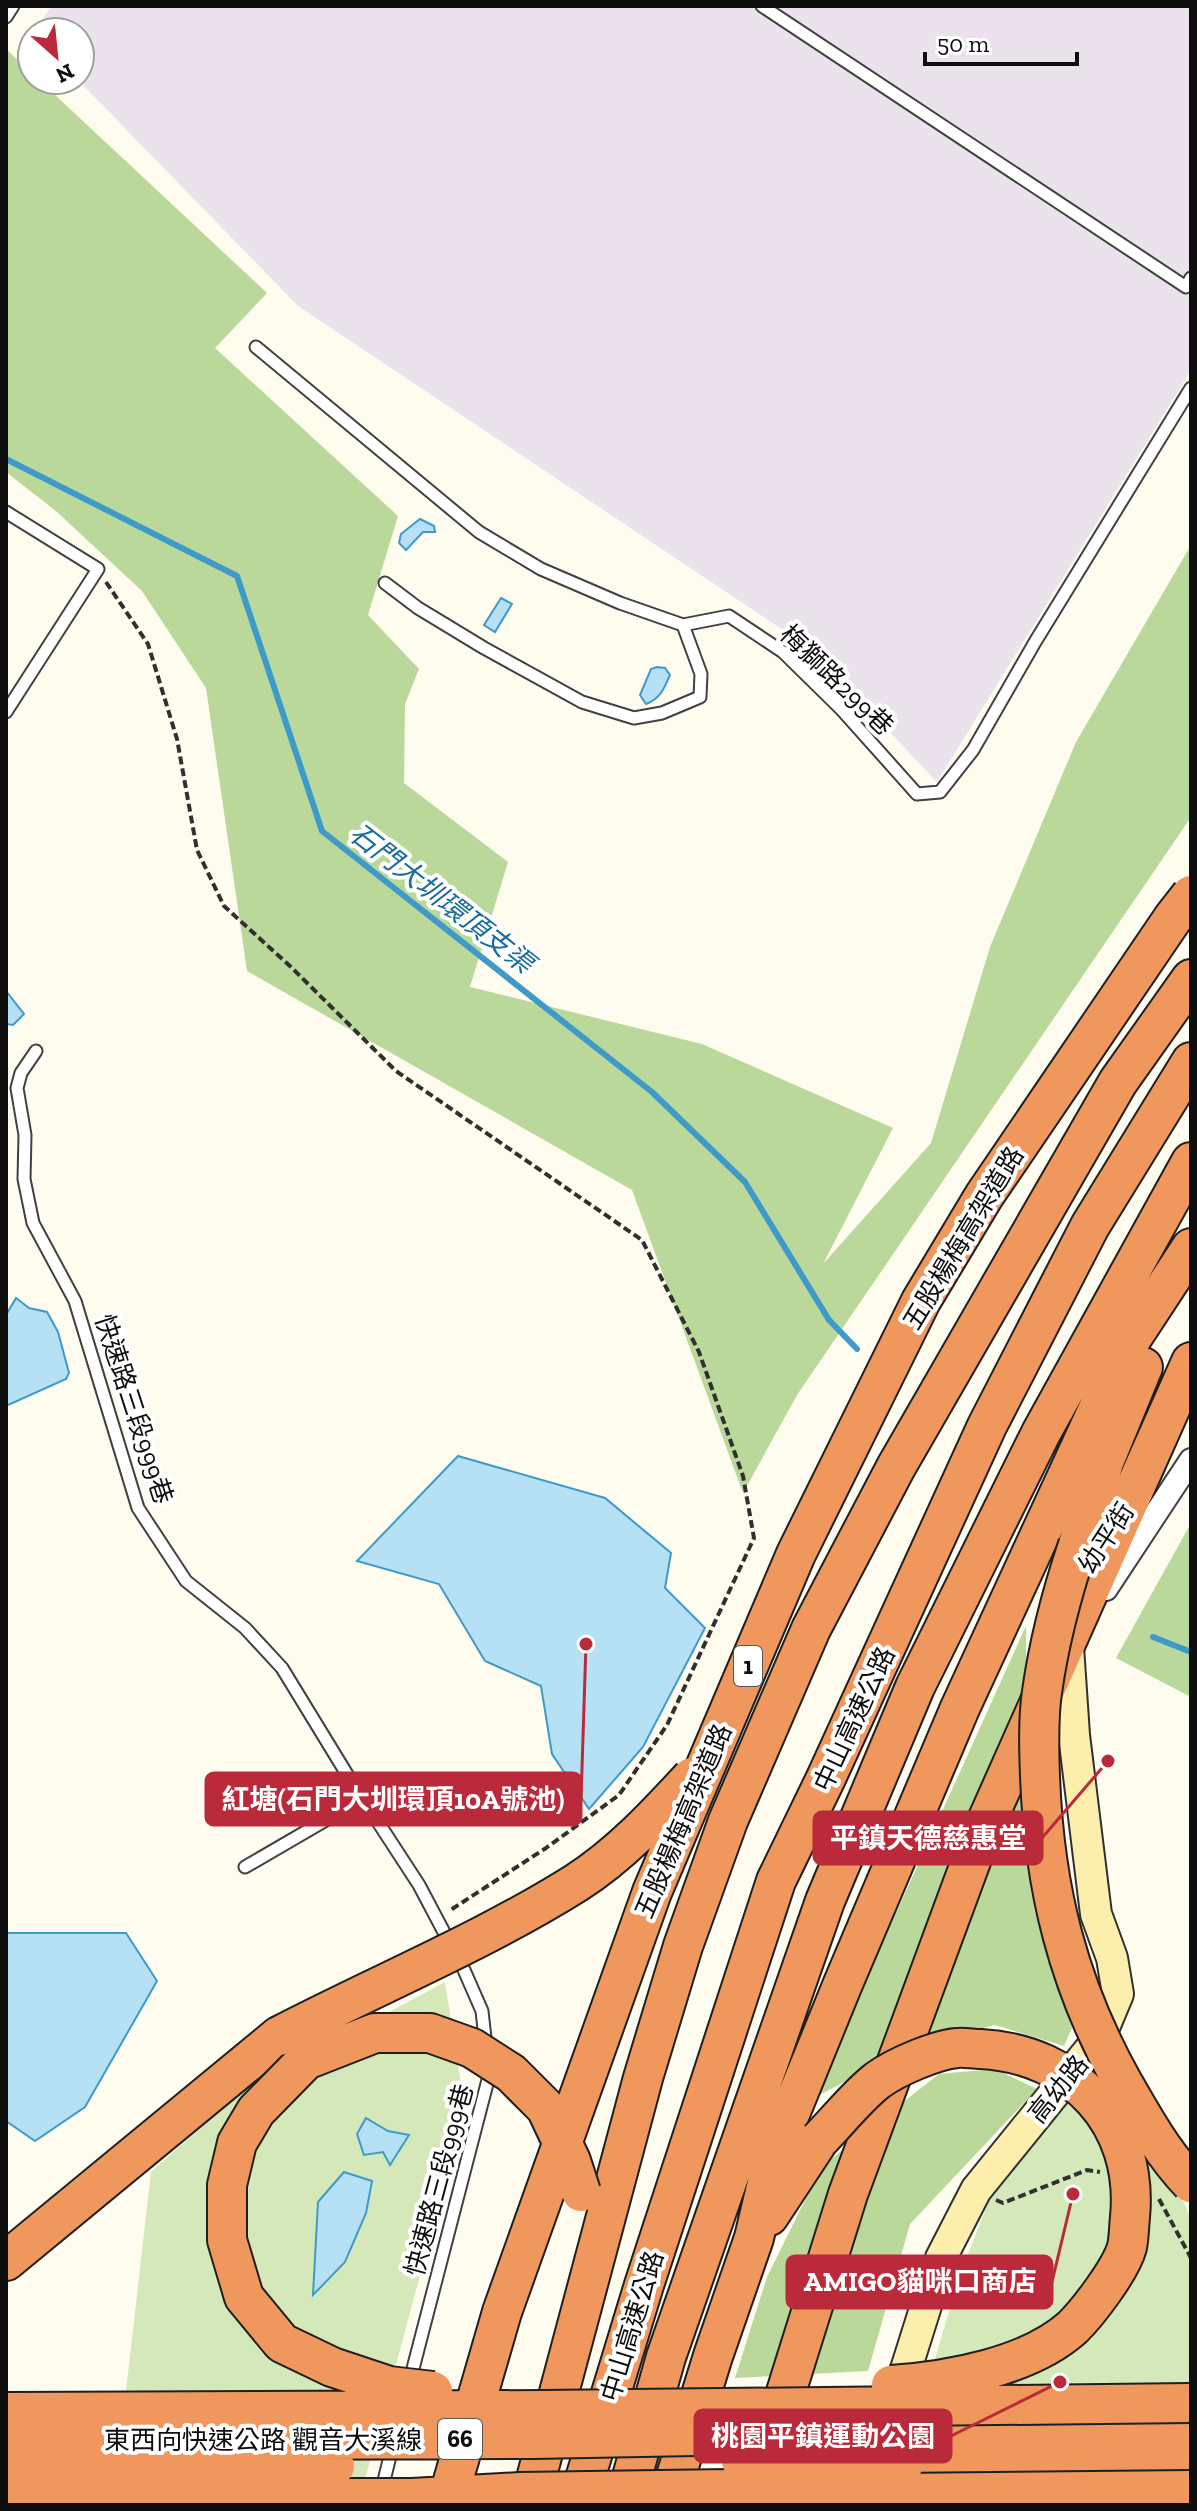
<svg xmlns="http://www.w3.org/2000/svg" width="1197" height="2511" viewBox="0 0 1197 2511" font-family="'Zilla Slab','Noto Sans TC',serif">
	<style>
		.industrial { fill: #ebe3ec }
		.green { fill: #d5e8ba }
		.forest { fill: #bad89a }
		.water { fill: #b6e1f4; stroke: #3f9ac9; stroke-width: 2 }
		.lines { fill: none; stroke-linecap: round; stroke-linejoin: round }
		.stream { stroke: #3f9ac9; stroke-width: 6 }
		.lane-casing { stroke: #414141; stroke-width: 15 }
		.street-casing { stroke: #414141; stroke-width: 26 }
		.secondary-casing { stroke: #303030; stroke-width: 34 }
		.highway-casing { stroke: #1f1f1f; stroke-width: 42 }
		.path { stroke: #303030; stroke-width: 4; stroke-dasharray: 8 4; stroke-linecap: butt }
		.lane { stroke: #fff; stroke-width: 11 }
		.street { stroke: #fff; stroke-width: 22 }
		.secondary { stroke: #fceead; stroke-width: 30 }
		.highway { stroke: #ef975d; stroke-width: 38 }
		.highway-bridge-casing { stroke: #1f1f1f; stroke-width: 42; stroke-linecap: butt }
		.highway-bridge { stroke: #ef975d; stroke-width: 38 }
		.labels { text-anchor: middle; stroke-width: 8; stroke-linejoin: round; paint-order: stroke }
		.shield { fill: #fff; stroke: #565656; stroke-width: 2 }
		.shield-label { font-size: 24px; font-weight: bold; fill: #0e0e0e }
		.street-label { font-size: 26px; fill: #0e0e0e; stroke: #fff }
		.water-label { font-size: 28px; font-style: italic; fill: #1b6c9c; stroke: #fff }
		.leader { fill: none; stroke: #ba2a3a; stroke-width: 3 }
		.callout-dot { fill: #ba2a3a; stroke: #fff; stroke-width: 3 }
		.callout { fill: #ba2a3a; stroke: #ba2a3a; stroke-width: 3 }
		.callout-label { font-size: 28px; text-anchor: middle; font-weight: bold; fill: #fff }
	</style>
	<rect width="100%" height="100%" fill="#fefbef"/>
	<!-- industrial -->
	<path class="industrial" d="M 52,6 L 1191,6 L 1191,370 L 937,782 L 810,648 L 298,306 L 78,80 L 80,32 L 33,32 Z"/>
	<!-- green -->
	<path class="green" d="M 445,1982 L 465,2109 L 358,2505 L 113,2505 L 151,2172 L 241,2092 Z
		M 1113,2057 L 1191,2218 L 1191,2505 L 898,2486 L 959,2277 L 994,2188 L 1083,2079 Z"/>
	<!-- forest -->
	<path class="forest" d="M 6,49 L 32,74 L 32,80 L 39,80 L 267,293 L 215,348 L 398,516 L 368,615 L 419,669 L 405,704 L 404,783 L 508,862 L 470,987 L 702,1044 L 893,1128 L 823,1264 L 931,1143 L 990,947 L 1076,742 L 1191,545 L 1191,817 L 797,1395 L 743,1493 L 632,1190 L 247,971 L 206,688 L 142,591 L 56,511 L 6,472 Z
		M 1191,1523 L 1191,1697 L 1116,1658 Z
		M 1026,1626 L 1026,1829 L 1072,2028 L 1064,2046 L 995,2025 L 914,2045 L 812,2099 Z
		M 995,2069 L 1037,2089 L 910,2224 L 868,2371 L 735,2378 L 767,2277 L 822,2166 L 939,2074 Z"/>
	<!-- water -->
	<path class="water" d="M 420,519 L 434,526 L 435,532 L 423,532 L 406,550 L 399,543 L 401,534 Z
		M 501,598 L 512,604 L 495,632 L 484,625 Z
		M 657,667 L 665,668 L 670,675 C 664,689 660,699 646,704 L 640,695 L 651,669 Z
		M 6,991 L 24,1014 L 13,1025 L 6,1024 Z
		M 16,1298 L 29,1308 L 47,1312 L 58,1332 L 69,1373 L 66,1379 L 6,1406 L 6,1315 Z
		M 458,1456 L 605,1498 L 671,1553 L 665,1588 L 705,1628 L 643,1747 L 589,1809 L 552,1754 L 541,1686 L 485,1661 L 439,1584 L 357,1561 Z
		M 6,1933 L 126,1933 L 157,1981 L 85,2107 L 35,2141 L 6,2121 Z
		M 366,2118 L 388,2131 L 409,2135 L 390,2165 L 383,2152 L 364,2155 L 357,2134 Z
		M 344,2172 L 372,2181 L 366,2213 L 345,2262 L 313,2295 L 318,2202 Z"/>
	<g class="lines">
		<!-- stream -->
		<path class="stream" d="M 6,459 L 237,576 L 322,831 L 652,1092 L 745,1182 L 829,1320 L 857,1349
			M 1153,1637 L 1191,1652"/>
		<defs>
			<path id="lane" d="M 762,6 L 1186,287 L 1191,278
				M 6,17 L 13,6
				M 256,347 L 479,532 L 541,569 L 620,603 L 683,625 L 729,616 L 783,652 L 842,710 L 917,794 L 940,792 L 973,750 L 1035,642 L 1191,388
				M 6,512 L 98,569 L 6,712
				M 385,583 L 418,608 L 484,648 L 582,702 L 634,718 L 662,713 L 700,697 L 701,674 L 683,625
				M 36,1051 L 21,1073 L 17,1088 L 25,1135 L 24,1179 L 33,1223 L 75,1301 L 138,1508 L 186,1581 L 245,1628 L 282,1668 L 348,1776 L 419,1885 L 464,1970 L 482,2011 L 486,2047
				M 245,1867 L 362,1799
				M 409,2384 L 489,2076 L 488,2068
				M 381,2493 L 392,2448"/>
			<path id="street" d="M 1106,1589 L 1191,1460"/>
			<path id="secondary" d="M 896,2401 L 941,2258 L 976,2190 L 1100,2037 L 1118,1994 L 1112,1958 L 1096,1914 L 1074,1735 L 1068,1647"/>
			<path id="highway" d="M 1078,1545 L 1104,1462 L 1143,1367
				M 769,2216 L 819,2140
				M 6,2261 L 279,2036
				M 914,2432 L 1191,2431
				M 772,2437 L 848,2194 L 981,1834 L 1191,1362
				M 905,2462 L 1191,2459
				M 529,2505 L 643,2078 L 683,1946 L 728,1821 L 811,1629 L 896,1467 L 1118,1082 L 1191,979
				M 577,2505 L 644,2285 L 776,1881 L 826,1778 L 987,1426 L 1090,1226 L 1191,1062
				M 624,2505 L 666,2357 L 825,1901 L 915,1687 L 1041,1433 L 1191,1162
				M 667,2505 L 713,2356 L 754,2238 L 774,2153 L 842,1986 L 960,1708 L 1128,1344 L 1191,1248"/>
		</defs>
		<!-- lane casing -->
		<use href="#lane" class="lane-casing"/>
		<!-- street casing -->
		<use href="#street" class="street-casing"/>
		<!-- secondary casing -->
		<use href="#secondary" class="secondary-casing"/>
		<!-- highway casing -->
		<use href="#highway" class="highway-casing"/>
		<!-- path -->
		<path class="path" d="M 106,582 L 148,644 L 177,739 L 197,850 L 224,906 L 291,967 L 396,1071 L 642,1240 L 699,1352 L 743,1476 L 754,1538 L 667,1725 L 619,1795 L 546,1848 L 449,1911
			M 1159,2199 L 1191,2258
			M 996,2200 L 1003,2203 L 1087,2170 L 1100,2172"/>
		<!-- lane -->
		<use href="#lane" class="lane"/>
		<!-- street -->
		<use href="#street" class="street"/>
		<!-- secondary -->
		<use href="#secondary" class="secondary"/>
		<!-- highway -->
		<use href="#highway" class="highway"/>
		<defs>
			<path id="highway-bridge" d="M 1078,1545 C 1062,1593 1049,1642 1042,1692 C 1038,1719 1039,1749 1040,1776 C 1044,1888 1068,1985 1123,2083 C 1143,2118 1163,2154 1191,2183
				M 279,2036 C 377,1985 482,1942 576,1883 C 620,1855 657,1815 692,1777
				M 819,2140 C 838,2121 857,2096 878,2080 C 896,2067 935,2050 957,2048 C 964,2047 973,2049 981,2049 C 1074,2054 1139,2123 1130,2217 C 1129,2226 1129,2238 1127,2247 C 1121,2269 1089,2311 1073,2327 C 1029,2367 948,2381 891,2385
				M 433,2391 L 389,2386 L 332,2367 L 282,2343 L 244,2297 L 227,2240 L 227,2185 L 237,2143 L 256,2111 L 306,2060 L 375,2033 L 430,2033 L 472,2048 L 511,2073 L 546,2108 L 571,2161 L 581,2192
				M 6,2412 L 542,2410 L 1191,2403
				M 6,2441 L 534,2439 L 914,2432
				M 741,2461 L 905,2462
				M 6,2468 L 335,2466
				M 6,2497 L 412,2498 L 520,2492 L 729,2489 L 895,2493 L 1191,2490
				M 446,2505 L 502,2312 L 652,1892 L 796,1554 L 921,1301 L 984,1196 L 1173,918 L 1191,895"/>
		</defs>
		<!-- highway-bridge casing -->
		<use href="#highway-bridge" class="highway-bridge-casing"/>
		<!-- highway-bridge -->
		<use href="#highway-bridge" class="highway-bridge"/>
	</g>
	<g class="labels">
		<!-- shield labels -->
		<g class="shield">
			<rect x="734" y="1646" width="28" height="40" rx="6"/>
			<rect x="438" y="2419" width="44" height="40" rx="6"/>
		</g>
		<g class="shield-label">
			<text x="748" y="1674">1</text>
			<text x="460" y="2447">66</text>
		</g>
		<!-- street labels -->
		<g class="street-label">
			<text transform="translate(837 680) rotate(44)" y="9">梅獅路299巷</text>
			<text transform="translate(963 1238) rotate(-59)" y="9">五股楊梅高架道路</text>
			<text transform="translate(134 1409) rotate(72)" y="9">快速路三段999巷</text>
			<text transform="translate(1106 1538) rotate(-57)" y="9">幼平街</text>
			<text transform="translate(854 1719) rotate(-65)" y="9">中山高速公路</text>
			<text transform="translate(683 1821) rotate(-67)" y="9">五股楊梅高架道路</text>
			<text transform="translate(1058 2089) rotate(-51)" y="9">高幼路</text>
			<text transform="translate(439 2180) rotate(-75)" y="9">快速路三段999巷</text>
			<text transform="translate(632 2326) rotate(-73)" y="9">中山高速公路</text>
			<text x="263" y="2449">東西向快速公路 觀音大溪線</text>
		</g>
		<!-- water labels -->
		<g class="water-label">
			<text transform="translate(442 898) rotate(38)" y="10">石門大圳環頂支渠</text>
		</g>
	</g>
	<!-- callouts -->
	<path class="leader" d="M586 1644L581 1799M1108 1761L1042 1838M1073 2194L1052 2282M1060 2382L951 2436"/>
	<g class="callout-dot">
		<circle cx="586" cy="1644" r="8"/>
		<circle cx="1108" cy="1761" r="8"/>
		<circle cx="1073" cy="2194" r="8"/>
		<circle cx="1060" cy="2382" r="8"/>
	</g>
	<g class="callout">
		<rect x="206" y="1773" width="375" height="52" rx="8"/>
		<rect x="814" y="1812" width="228" height="52" rx="8"/>
		<rect x="787" y="2256" width="265" height="52" rx="8"/>
		<rect x="695" y="2410" width="256" height="52" rx="8"/>
	</g>
	<g class="callout-label">
		<text x="393" y="1809">紅塘(石門大圳環頂10A號池)</text>
		<text x="928" y="1848">平鎮天德慈惠堂</text>
		<text x="920" y="2291">AMIGO貓咪口商店</text>
		<text x="823" y="2446">桃園平鎮運動公園</text>
	</g>
	<!-- border -->
	<rect width="1197" height="2511" fill="none" stroke="#0e0e0e" stroke-width="16"/>
	<!-- north arrow -->
	<g transform="translate(56 56) rotate(153)"><circle r="38" fill="#ffffff" stroke="#9f9f9f" stroke-width="2"/>
	<path d="M0-6L14 30L0 20L-14 30Z" fill="#ba2a3a"/>
	<text y="-12" font-size="22" font-weight="bold" text-anchor="middle" fill="#0e0e0e">N</text>
	</g>
	<!-- scale -->
	<path d="M925 52v12h152v-12" fill="none" stroke="#0e0e0e" stroke-width="4"/>
	<text x="937" y="52" font-size="24" fill="#0e0e0e" stroke="#ffffff" stroke-width="6" paint-order="stroke">50 m</text>
</svg>
